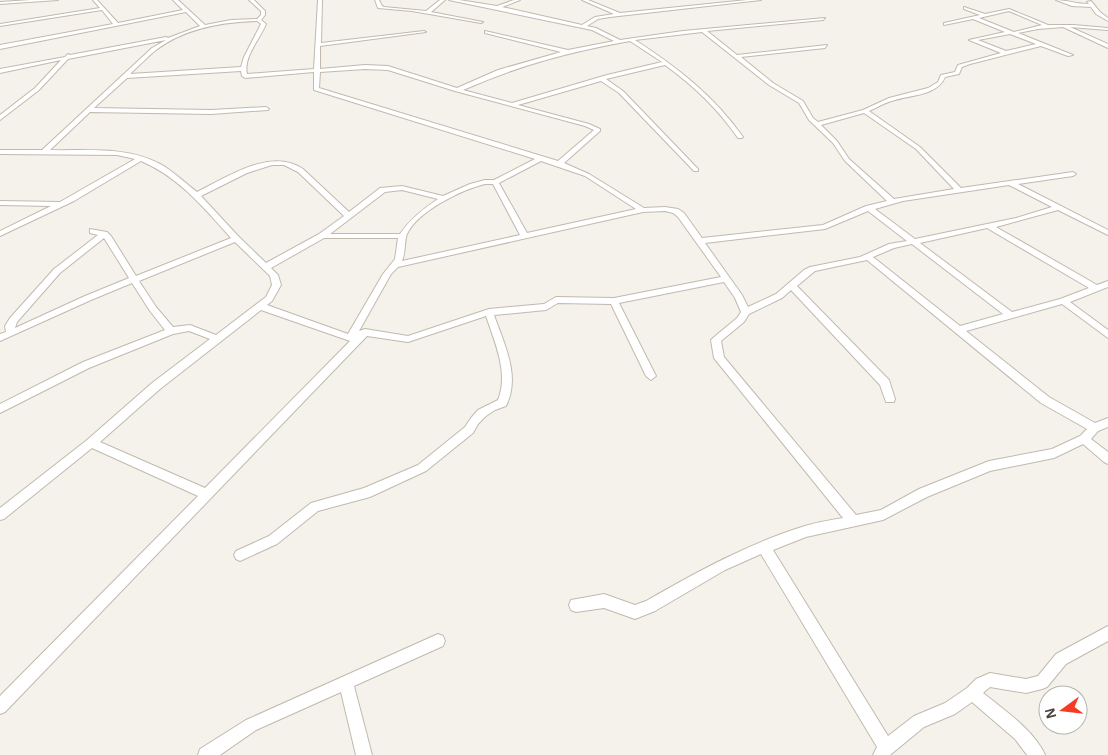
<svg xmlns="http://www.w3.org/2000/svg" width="1108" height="755" viewBox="0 0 1108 755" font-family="Helvetica,sans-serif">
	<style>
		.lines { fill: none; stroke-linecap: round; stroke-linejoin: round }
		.street-casing { stroke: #c1b9ae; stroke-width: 2 }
		.street { fill: #fff; fill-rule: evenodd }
	</style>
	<rect width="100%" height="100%" fill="#f5f2eb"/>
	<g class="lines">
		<defs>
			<path id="street" d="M 31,0 L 58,0 L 0,4 L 0,2 Z
				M 93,0 L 97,0 L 118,23 L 183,10 L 173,0 L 178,0 L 205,25 L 231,20 L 257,19 L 261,15 L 261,11 L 249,0 L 254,0 L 265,11 L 265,15 L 261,20 L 266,24 C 260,39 243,57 247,74 L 314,69 L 318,0 L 322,0 L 321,43 L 424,31 L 426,32 L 320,46 L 320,69 L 365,65 L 388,66 L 457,88 L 498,70 L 561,52 L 485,33 L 485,31 L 568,50 L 614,41 L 592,30 L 449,0 L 459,0 L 497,6 L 514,0 L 520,0 L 502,7 L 582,25 L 595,17 L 614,14 L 582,0 L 588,0 L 620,13 L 747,0 L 761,0 L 610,17 L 598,19 L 587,26 L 596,28 L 620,40 L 683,31 L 825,18 L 823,20 L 707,31 L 737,55 L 827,45 L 825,48 L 741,57 L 773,83 L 803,101 L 813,118 L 818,122 L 863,110 L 889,98 L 928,88 L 938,82 L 941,75 L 955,72 L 958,65 L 1001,53 L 969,40 L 1005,32 L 973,19 L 944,25 L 944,23 L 980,15 L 964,9 L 964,7 L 985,14 L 1009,9 L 1048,25 L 1073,25 L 1108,28 L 1108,30 L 1070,27 L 1108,44 L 1108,48 L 1063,27 L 1038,29 L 1018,33 L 1073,55 L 1068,56 L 1041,46 L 970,64 L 962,67 L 959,74 L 945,77 C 938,95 912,95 895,100 C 886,102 878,107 869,111 L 920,147 L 961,188 L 1073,172 L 1076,174 L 1073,176 L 1018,184 L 1108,230 L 1108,235 L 1058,210 L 996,227 L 1097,285 L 1108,281 L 1108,287 L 1070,302 L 1108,330 L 1108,338 L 1062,304 L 966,331 L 1049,397 L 1095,423 L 1108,418 L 1108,427 L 1098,431 L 1091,439 L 1108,452 L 1108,464 L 1104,462 L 1083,444 L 1054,458 L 990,471 L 927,497 L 883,520 L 806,537 L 773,550 L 888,736 L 914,716 L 945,703 L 967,688 L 976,679 L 990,673 L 1026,679 L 1038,676 L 1056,654 L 1108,626 L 1108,641 L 1066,664 L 1047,687 L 1042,689 L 1026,693 L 990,687 L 983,693 C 1003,709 1035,731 1045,755 L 1027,755 L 1015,739 L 972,702 L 955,714 L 924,727 L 890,755 L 873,755 L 877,747 L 761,554 L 725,570 L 655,611 L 635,619 L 604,608 L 576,612 L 571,610 L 569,605 L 571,600 L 604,594 L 635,605 L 646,601 C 697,572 749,543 805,526 C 818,522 831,520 843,518 L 714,358 L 711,340 L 713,338 L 737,318 L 741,312 L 735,298 L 724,282 L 619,303 L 656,376 L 651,380 L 646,376 L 611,304 L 558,303 L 546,310 L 494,315 C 504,344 521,376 506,406 L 495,410 L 486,416 L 478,424 L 473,433 L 426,471 L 370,497 L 318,511 L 277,544 L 240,561 L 236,559 L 234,555 L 236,551 L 269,536 L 311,503 L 364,488 L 418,465 L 465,427 L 471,418 L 478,410 L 498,400 C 509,373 495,343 486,316 L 408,342 L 367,336 L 5,712 L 0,714 L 0,696 L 198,496 L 92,448 L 4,519 L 0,520 L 0,508 L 87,440 L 152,383 L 210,339 L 189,331 L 173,334 L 89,368 L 0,413 L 0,404 L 83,362 L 165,330 L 150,311 L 132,283 L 91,300 L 0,341 L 0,334 L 6,332 L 5,326 L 10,318 L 54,269 L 98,235 L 90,233 L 90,229 L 107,232 L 111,236 L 136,276 L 231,238 C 204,208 179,177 141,161 L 74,201 L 0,236 L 0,231 L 51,206 L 0,205 L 0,201 L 60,202 L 135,159 L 117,155 L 0,154 L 0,150 L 42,150 L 152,48 L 166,40 L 68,59 L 39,90 L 0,120 L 0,115 L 35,88 L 61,60 L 0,73 L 0,69 L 65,57 L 68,54 L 70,55 L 166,37 L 168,38 L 200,26 L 186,12 L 0,49 L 0,45 L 113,24 L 102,10 L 0,26 L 0,24 L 100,8 ZM 1009,11 L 1042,25 L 1014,32 L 979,18 ZM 257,21 L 261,24 L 244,57 L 241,67 L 130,74 C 139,66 147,57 156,50 C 185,28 222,22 257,21 ZM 702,32 L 769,85 L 799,103 L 809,120 L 833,143 L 845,161 L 887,201 L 866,206 L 823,225 L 702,238 L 684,213 L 678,209 L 665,207 L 644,208 L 589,174 L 564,163 L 600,131 L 600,129 L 589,124 L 518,105 L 601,81 L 619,93 L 694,171 L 698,171 L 698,169 L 623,91 L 606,79 L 665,65 C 694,86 718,109 738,138 L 742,138 L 743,137 C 714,96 677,67 635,40 ZM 1010,34 L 1036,44 L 1006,51 L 978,40 ZM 630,41 L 662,62 L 607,75 L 512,103 L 463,90 C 520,65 569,52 630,41 ZM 365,69 L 388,70 L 455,91 L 585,126 L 594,130 L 558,161 L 319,88 L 320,72 ZM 241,71 L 242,76 L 245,78 L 314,72 L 314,90 L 535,159 L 494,180 L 485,180 L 470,184 L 443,196 L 402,186 L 380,188 L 349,212 L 303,169 C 271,147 227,177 197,192 C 185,183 173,171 160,164 C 127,146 86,151 50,150 L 90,112 L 211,114 L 268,110 L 269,109 L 266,107 L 211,110 L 94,108 L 127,78 ZM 864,113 L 916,149 L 954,189 L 894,199 L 849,159 L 837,141 L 821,125 ZM 541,161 L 585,176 L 636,209 L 527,233 L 499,183 ZM 272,165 L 284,165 L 298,172 L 344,216 L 319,234 L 266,263 L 239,237 L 201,196 L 247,173 ZM 485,184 L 493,184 L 520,235 L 402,261 C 406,252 404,242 407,234 C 418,211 461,190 485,184 ZM 1009,185 L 1052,207 L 1016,218 L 915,239 L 875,209 L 903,201 ZM 402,190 L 438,199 C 423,209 410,219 400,234 L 330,234 L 385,192 ZM 665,211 L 673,213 L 678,217 L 721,277 L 614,298 L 556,297 L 544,304 L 489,309 L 408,336 L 365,329 L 359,331 L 391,274 L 398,267 L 643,212 ZM 868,211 L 907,241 L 889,244 L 860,257 L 810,267 L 804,270 L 776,294 L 748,307 L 742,295 L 705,243 L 825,229 ZM 987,228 L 1089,288 L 1060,299 L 1012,312 L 920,243 ZM 104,238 L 129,278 L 85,296 L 15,328 L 17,322 L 60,273 ZM 324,238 L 398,238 L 395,259 L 383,274 L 348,334 L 267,305 L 272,301 L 281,285 L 278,275 L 271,268 ZM 235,242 L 270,276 L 272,285 L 266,297 L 216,335 L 190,325 L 173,327 L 156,307 L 139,281 ZM 912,244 L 1003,314 L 960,326 L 873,257 L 894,248 ZM 867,260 L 1041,403 L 1087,429 L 1080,436 L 1052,449 L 989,461 L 919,489 L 881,510 L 856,515 L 724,357 L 721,341 L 744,322 L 749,314 L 782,298 L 791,290 L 880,385 L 886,402 L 894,402 L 895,399 L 889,380 L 797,286 L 815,271 ZM 261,310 L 350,341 L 205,488 L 100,442 L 160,389 Z
				M 375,0 L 379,0 L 382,6 L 384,7 L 426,11 L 440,0 L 445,0 L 431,12 L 483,22 L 481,23 L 412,11 L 378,8 Z
				M 1056,0 C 1066,0 1077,4 1089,4 L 1087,2 L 1091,1 L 1100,12 L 1108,18 L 1108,21 L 1096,14 L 1091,7 L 1072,6 Z
				M 438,634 L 443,636 L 445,641 L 443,646 L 354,686 L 372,755 L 356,755 L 341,692 L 256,730 L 220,755 L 198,755 L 200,749 L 246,720 Z"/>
		</defs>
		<!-- street casing -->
		<use href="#street" class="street-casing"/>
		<!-- street -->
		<use href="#street" class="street"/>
	</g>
	<!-- north arrow -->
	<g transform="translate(1063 710) rotate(255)"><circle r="24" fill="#ffffff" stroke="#b6b3b0"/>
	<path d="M0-4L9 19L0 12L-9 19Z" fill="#f53b22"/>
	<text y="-8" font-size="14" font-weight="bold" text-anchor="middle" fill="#494239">N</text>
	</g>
</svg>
